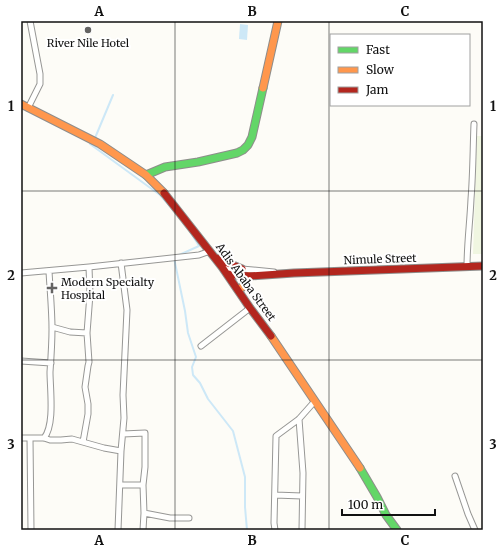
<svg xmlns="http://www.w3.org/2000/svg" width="504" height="551" viewBox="0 0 504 551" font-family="Merriweather,serif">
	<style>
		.pitch { fill: #f0f6e1 }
		.water { fill: #cde8f7 }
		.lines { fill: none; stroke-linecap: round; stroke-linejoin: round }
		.stream { stroke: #cde8f7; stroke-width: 2 }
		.street-casing { stroke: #979795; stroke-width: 7 }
		.fast-casing { stroke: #8e8d8b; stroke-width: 9 }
		.slow-casing { stroke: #8e8d8b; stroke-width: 9 }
		.jam-casing { stroke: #8e8d8b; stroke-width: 9 }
		.street { stroke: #fffffe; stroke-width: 5 }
		.fast { stroke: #63d668; stroke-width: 7 }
		.slow { stroke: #ff974d; stroke-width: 7 }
		.jam { stroke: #b3261e; stroke-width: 7 }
		.grid { fill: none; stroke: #111; stroke-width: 1; stroke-opacity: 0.55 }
		.poi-dot { fill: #646362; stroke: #fff; stroke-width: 1.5 }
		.labels { text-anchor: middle; stroke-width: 4; stroke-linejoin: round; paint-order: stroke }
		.poi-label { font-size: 11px; fill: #111; stroke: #fff }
		.street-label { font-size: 11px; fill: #111; stroke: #fff }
		.neatline { fill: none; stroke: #111; stroke-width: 1.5 }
		.grid-label { font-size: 13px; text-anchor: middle; font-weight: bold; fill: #111 }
	</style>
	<rect width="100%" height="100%" fill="#fdfcf7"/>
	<!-- pitch -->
	<path class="pitch" d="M 477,136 L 483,136 L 483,254 L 473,254 Z"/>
	<!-- water -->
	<path class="water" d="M 240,24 L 248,25 L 247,40 L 239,39 Z"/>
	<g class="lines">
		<!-- stream -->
		<path class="stream" d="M 95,138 L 113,95
			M 90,144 L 160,195 L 177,214
			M 177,256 L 199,246 L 188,228
			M 174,258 L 185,311 L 188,333 L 196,357 L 192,367 L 193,375 L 200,383 L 208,399 L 233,431 L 245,477 L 245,507 L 247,530"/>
		<defs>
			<path id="street" d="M 28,108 L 40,84 L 40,74 L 30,21
				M 222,267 L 232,270 L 242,269 L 274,272
				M 467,267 C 467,244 470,222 471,199 C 473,174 473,149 474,124
				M 21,273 L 89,267 L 199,255 L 210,251
				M 52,327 L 70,332 L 87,333
				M 201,346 L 250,308
				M 21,361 L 51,363
				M 299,419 L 303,473 L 302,530
				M 123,434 L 145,433 L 145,467 L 143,485 L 144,513 L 143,530
				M 21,438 L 44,438 L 50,440 L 61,440 L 72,439 L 104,448 L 121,451 L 118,530
				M 30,438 L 31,530
				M 44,438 C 55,425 50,389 50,372 C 51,358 52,344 52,329 C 52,310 50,290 49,271
				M 83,442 L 88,414 L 88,404 L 85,387 L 88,366 L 89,362 L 87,333 L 90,294 L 89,267
				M 121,451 L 124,418 L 123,395 L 127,310 L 121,263
				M 455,476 L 468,514 L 475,530
				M 120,485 L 143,485
				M 275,495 L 302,496
				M 144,513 L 170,518 L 189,518
				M 275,530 L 274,523 L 276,437 L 276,436 L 299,419 L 315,401"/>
			<path id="fast" d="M 146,175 L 165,167 L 198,162 L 237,153 L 243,150 L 248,145 L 252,137 L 263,88
				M 360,468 L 377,497 L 386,515 L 397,530"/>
			<path id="slow" d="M 263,88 L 278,21
				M 21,104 L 100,144 L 146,175 L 164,193
				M 238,289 L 243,287 L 244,283 L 249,276
				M 271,336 L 360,468"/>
			<path id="jam" d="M 164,193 L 222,267 L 250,308 L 271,336
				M 216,258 L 242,269
				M 227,274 L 249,276 L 294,273 L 483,266"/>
		</defs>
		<!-- street casing -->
		<use href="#street" class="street-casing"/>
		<!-- fast casing -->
		<use href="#fast" class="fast-casing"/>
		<!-- slow casing -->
		<use href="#slow" class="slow-casing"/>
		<!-- jam casing -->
		<use href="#jam" class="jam-casing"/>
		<!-- street -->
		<use href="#street" class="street"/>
		<!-- fast -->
		<use href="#fast" class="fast"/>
		<!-- slow -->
		<use href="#slow" class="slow"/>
		<!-- jam -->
		<use href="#jam" class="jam"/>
	</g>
	<!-- grid -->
	<path class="grid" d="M 175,21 L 175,530M 329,21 L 329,530M 21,191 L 483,191M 21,360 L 483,360"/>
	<!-- markers -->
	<g class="poi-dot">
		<circle cx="88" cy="30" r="4"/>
		<path d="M50 282h4v4h4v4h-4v4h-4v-4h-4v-4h4z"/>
	</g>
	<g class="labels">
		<!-- poi labels -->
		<g class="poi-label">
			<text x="88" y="47">River Nile Hotel</text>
			<text x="61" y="286" text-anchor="start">Modern Specialty<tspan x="61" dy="13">Hospital</tspan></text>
		</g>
		<!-- street labels -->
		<g class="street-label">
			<text transform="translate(380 259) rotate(-2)" y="4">Nimule Street</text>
			<text transform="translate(246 282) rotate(54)" y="4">Adis Ababa Street</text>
		</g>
	</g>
	<!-- border -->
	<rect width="504" height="551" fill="none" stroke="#ffffff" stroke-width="44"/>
	<!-- legend -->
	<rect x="330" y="34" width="140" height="72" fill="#ffffff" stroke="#a0a0a0"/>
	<rect x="338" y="47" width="20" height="6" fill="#63d668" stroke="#a0a0a0"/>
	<text x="366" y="54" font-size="12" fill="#111111">Fast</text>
	<rect x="338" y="67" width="20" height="6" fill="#ff974d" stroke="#a0a0a0"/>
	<text x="366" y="74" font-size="12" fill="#111111">Slow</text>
	<rect x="338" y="87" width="20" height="6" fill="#b3261e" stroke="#a0a0a0"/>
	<text x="366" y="94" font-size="12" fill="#111111">Jam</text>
	<!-- scale -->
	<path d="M342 509v6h93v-6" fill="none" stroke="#111111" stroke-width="2"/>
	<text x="348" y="509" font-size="12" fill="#111111" stroke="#ffffff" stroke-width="3" paint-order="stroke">100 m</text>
	<rect x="22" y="22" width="460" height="507" class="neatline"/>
	<g class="grid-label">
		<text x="99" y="16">A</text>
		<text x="252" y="16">B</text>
		<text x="405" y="16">C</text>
		<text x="11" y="111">1</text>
		<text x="493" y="111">1</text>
		<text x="11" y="280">2</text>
		<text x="493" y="280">2</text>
		<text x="11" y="449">3</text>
		<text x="493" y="449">3</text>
		<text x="99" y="545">A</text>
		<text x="252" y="545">B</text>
		<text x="405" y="545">C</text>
	</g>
</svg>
